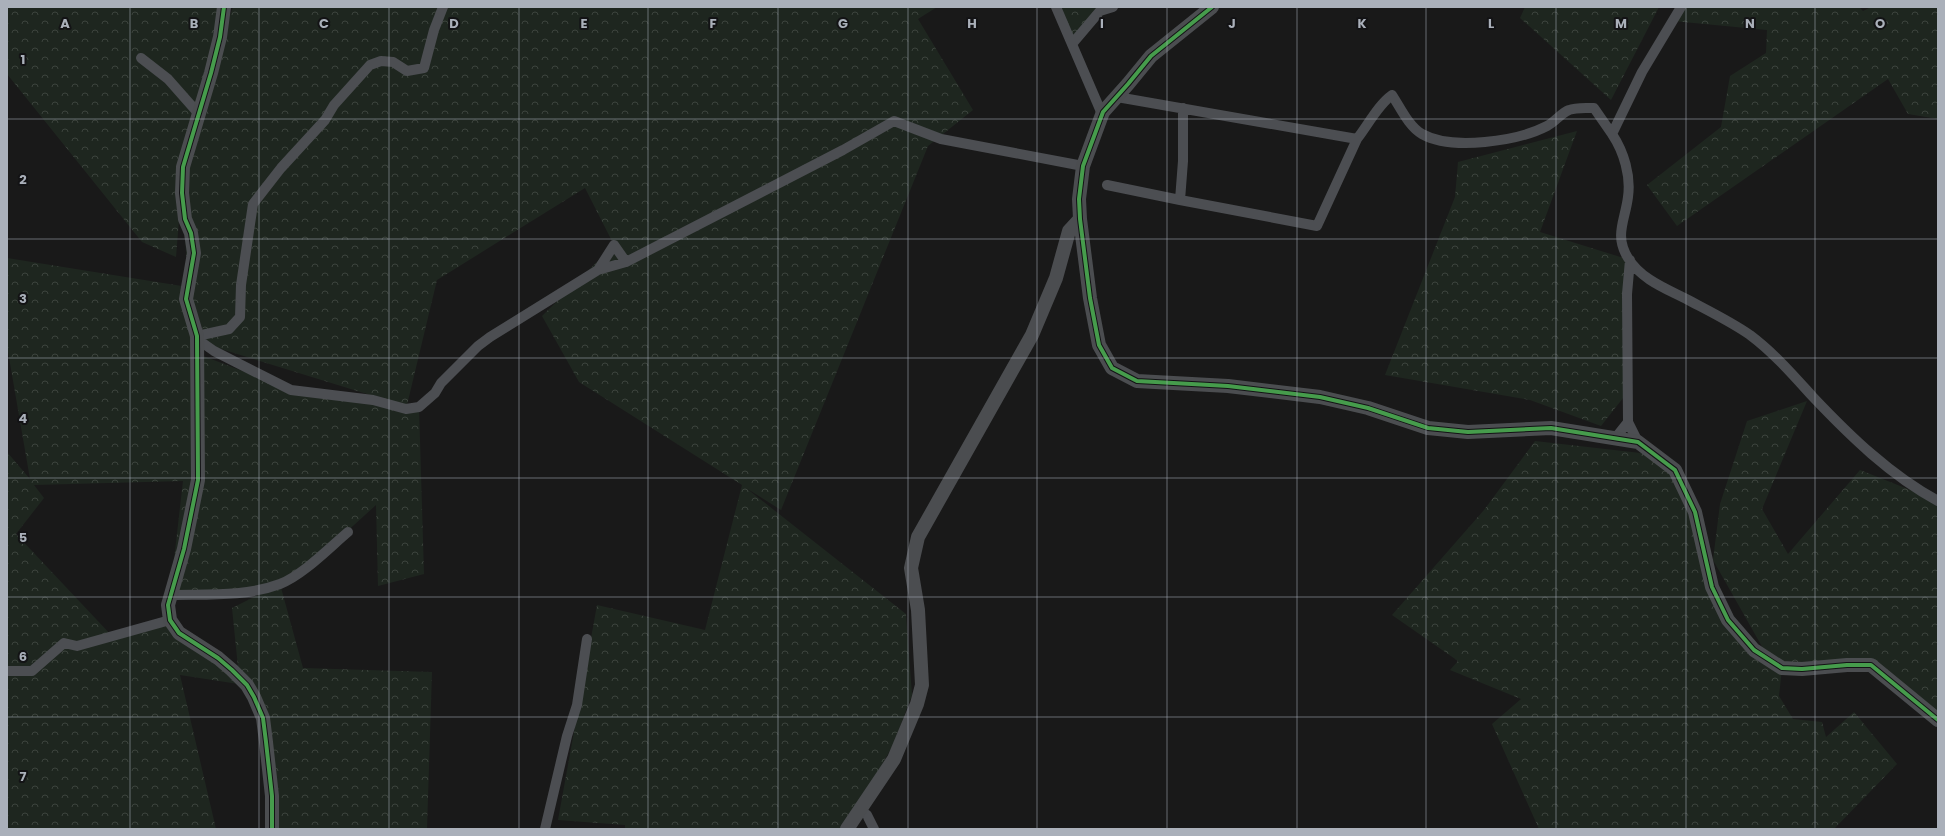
<svg xmlns="http://www.w3.org/2000/svg" width="1945" height="836" viewBox="0 0 1945 836" font-family="Poppins,sans-serif">
	<style>
		.forest { fill: url(#forest-crowns); fill-rule: evenodd }
		.lines { fill: none; stroke-linecap: round; stroke-linejoin: round }
		.street { stroke: #4c4e52; stroke-width: 10 }
		.secondary { stroke: #4b4d50; stroke-width: 14 }
		.cycleway-casing { stroke: #131315; stroke-width: 6 }
		.cycleway { stroke: #469c4c; stroke-width: 4 }
		.grid { fill: none; stroke: #aab0ba; stroke-width: 1; stroke-opacity: 0.55 }
		.grid-label { font-size: 13px; text-anchor: middle; font-weight: bold; fill: #aab0ba; stroke: #131315; stroke-width: 4; stroke-linejoin: round; paint-order: stroke }
	</style>
	<defs>
		<pattern id="forest-crowns" width="20" height="18" patternUnits="userSpaceOnUse"><rect width="20" height="18" fill="#1e261f"/><path d="M2 6a3 3 0 1 1 6 0M12 15a3 3 0 1 1 6 0" fill="none" stroke="#3c433d"/></pattern>
	</defs>
	<rect width="100%" height="100%" fill="#191919"/>
	<!-- forest -->
	<path class="forest" d="M 7,7 L 220,7 L 208,79 L 233,7 L 937,7 L 918,19 L 973,110 L 928,146 L 781,510 L 746,488 L 906,614 L 912,695 L 893,745 L 846,829 L 625,829 L 625,825 L 558,820 L 597,605 L 705,630 L 742,485 L 579,382 L 542,316 L 614,245 L 585,188 L 437,280 L 407,405 L 419,407 L 424,574 L 378,586 L 376,505 L 310,565 L 269,587 L 170,595 L 183,481 L 34,485 L 44,498 L 16,534 L 112,636 L 170,620 L 239,677 L 232,608 L 280,584 L 303,668 L 432,672 L 427,829 L 275,829 L 254,697 L 245,685 L 180,675 L 216,829 L 7,829 L 7,452 L 30,479 L 7,346 L 7,258 L 188,287 L 182,183 L 176,257 L 142,242 L 7,74 ZM 189,289 L 208,345 L 393,402 L 284,387 L 198,354 Z
		M 1056,7 L 1113,7 L 1100,11 L 1072,44 Z
		M 1525,7 L 1659,7 L 1611,100 L 1520,18 Z
		M 1681,7 L 1859,7 L 1863,11 L 1871,7 L 1938,7 L 1938,119 L 1908,114 L 1888,79 L 1677,226 L 1647,185 L 1721,127 L 1730,76 L 1766,53 L 1767,30 L 1673,21 Z
		M 1577,131 L 1540,232 L 1630,260 L 1627,393 L 1601,426 L 1530,400 L 1385,375 L 1455,197 L 1458,162 Z
		M 1807,401 L 1762,509 L 1788,554 L 1860,470 L 1938,501 L 1938,723 L 1871,665 L 1782,668 L 1779,696 L 1793,719 L 1822,722 L 1826,737 L 1854,712 L 1897,764 L 1834,829 L 1539,829 L 1492,724 L 1521,699 L 1450,670 L 1458,661 L 1392,615 L 1484,510 L 1535,441 L 1658,455 L 1680,478 L 1728,619 L 1769,659 L 1713,560 L 1720,504 L 1747,421 Z"/>
	<g class="lines">
		<!-- street -->
		<path class="street" d="M 1056,7 L 1102,114
			M 1681,7 L 1642,72 L 1612,134 C 1624,152 1631,176 1628,197 C 1625,221 1614,235 1628,258 C 1642,281 1670,290 1692,302 C 1711,312 1733,323 1750,335 C 1774,353 1793,375 1813,397 C 1850,436 1890,475 1938,501
			M 1072,44 L 1100,11 L 1113,7
			M 141,58 L 168,79 L 198,113
			M 1117,97 L 1357,139 L 1317,226 L 1180,200 L 1183,161 L 1183,108
			M 1357,139 C 1368,125 1378,105 1392,95 C 1400,107 1409,127 1422,134 C 1452,151 1518,141 1547,126 C 1555,122 1561,113 1569,110 C 1576,107 1587,108 1594,108 L 1612,134
			M 1107,185 L 1180,200
			M 626,262 L 843,150 L 894,121 L 941,139 L 1083,166
			M 197,336 L 229,329 L 240,317 L 241,285 L 253,204 L 281,168 L 325,120 L 334,105 L 370,65 L 381,61 L 393,62 L 407,71 L 424,68 L 434,30 L 443,7
			M 197,339 L 214,351 L 291,390 L 373,400 L 406,409 L 419,407 L 435,393 L 441,383 L 478,346 L 490,337 L 598,270 L 614,245 L 626,262 L 598,270
			M 1628,422 L 1638,442
			M 1616,437 L 1628,422 L 1627,294 L 1630,260
			M 170,595 C 207,594 245,597 280,584 C 303,575 329,548 348,532
			M 7,671 L 32,671 L 64,643 L 77,646 L 170,620
			M 859,809 L 867,815 L 874,829
			M 545,829 L 567,736 L 577,705 L 587,639"/>
		<!-- secondary -->
		<path class="secondary" d="M 224,7 L 220,37 L 211,73 L 183,167 L 182,193 L 185,219 L 191,233 L 194,253 L 186,299 L 197,336 L 198,480 L 184,549 L 168,605 L 170,620 L 179,633 L 218,658 L 232,670 L 247,685 L 254,697 L 263,718 L 266,742 L 272,796 L 272,829
			M 1212,7 L 1151,56 L 1128,84 L 1103,112 L 1083,166 L 1079,199 L 1080,219 L 1090,298 L 1099,345 L 1112,368 L 1137,381 L 1228,386 L 1320,397 L 1368,408 L 1428,428 L 1468,432 L 1551,428 L 1638,442 L 1675,470 L 1695,512 L 1712,587 L 1728,620 L 1754,650 L 1782,668 L 1802,669 L 1847,665 L 1871,665 L 1938,720
			M 847,829 L 894,759 L 917,704 L 922,685 L 918,610 L 911,568 L 918,537 L 1032,335 L 1056,278 L 1069,231 L 1080,219"/>
		<defs>
			<path id="cycleway" d="M 224,7 L 220,37 L 211,73 L 183,167 L 182,193 L 185,219 L 191,233 L 194,253 L 186,299 L 197,336 L 198,480 L 184,549 L 168,605 L 170,620 L 179,633 L 218,658 L 232,670 L 247,685 L 254,697 L 263,718 L 266,742 L 272,796 L 272,829
				M 1212,7 L 1151,56 L 1128,84 L 1103,112 L 1083,166 L 1079,199 L 1080,219 L 1090,298 L 1099,345 L 1112,368 L 1137,381 L 1228,386 L 1320,397 L 1368,408 L 1428,428 L 1468,432 L 1551,428 L 1638,442 L 1675,470 L 1695,512 L 1712,587 L 1728,620 L 1754,650 L 1782,668 L 1802,669 L 1847,665 L 1871,665 L 1938,720"/>
		</defs>
		<!-- cycleway casing -->
		<use href="#cycleway" class="cycleway-casing"/>
		<!-- cycleway -->
		<use href="#cycleway" class="cycleway"/>
	</g>
	<!-- grid -->
	<path class="grid" d="M 130,7 L 130,829M 259,7 L 259,829M 389,7 L 389,829M 519,7 L 519,829M 648,7 L 648,829M 778,7 L 778,829M 908,7 L 908,829M 1037,7 L 1037,829M 1167,7 L 1167,829M 1297,7 L 1297,829M 1426,7 L 1426,829M 1556,7 L 1556,829M 1686,7 L 1686,829M 1815,7 L 1815,829M 7,119 L 1938,119M 7,239 L 1938,239M 7,358 L 1938,358M 7,478 L 1938,478M 7,597 L 1938,597M 7,717 L 1938,717"/>
	<g class="grid-label">
		<text x="65" y="28">A</text>
		<text x="194" y="28">B</text>
		<text x="324" y="28">C</text>
		<text x="454" y="28">D</text>
		<text x="584" y="28">E</text>
		<text x="713" y="28">F</text>
		<text x="843" y="28">G</text>
		<text x="972" y="28">H</text>
		<text x="1102" y="28">I</text>
		<text x="1232" y="28">J</text>
		<text x="1362" y="28">K</text>
		<text x="1491" y="28">L</text>
		<text x="1621" y="28">M</text>
		<text x="1750" y="28">N</text>
		<text x="1880" y="28">O</text>
		<text x="23" y="64">1</text>
		<text x="23" y="184">2</text>
		<text x="23" y="303">3</text>
		<text x="23" y="423">4</text>
		<text x="23" y="542">5</text>
		<text x="23" y="661">6</text>
		<text x="23" y="781">7</text>
	</g>
	<!-- border -->
	<rect width="1945" height="836" fill="none" stroke="#aab0ba" stroke-width="16"/>
</svg>
